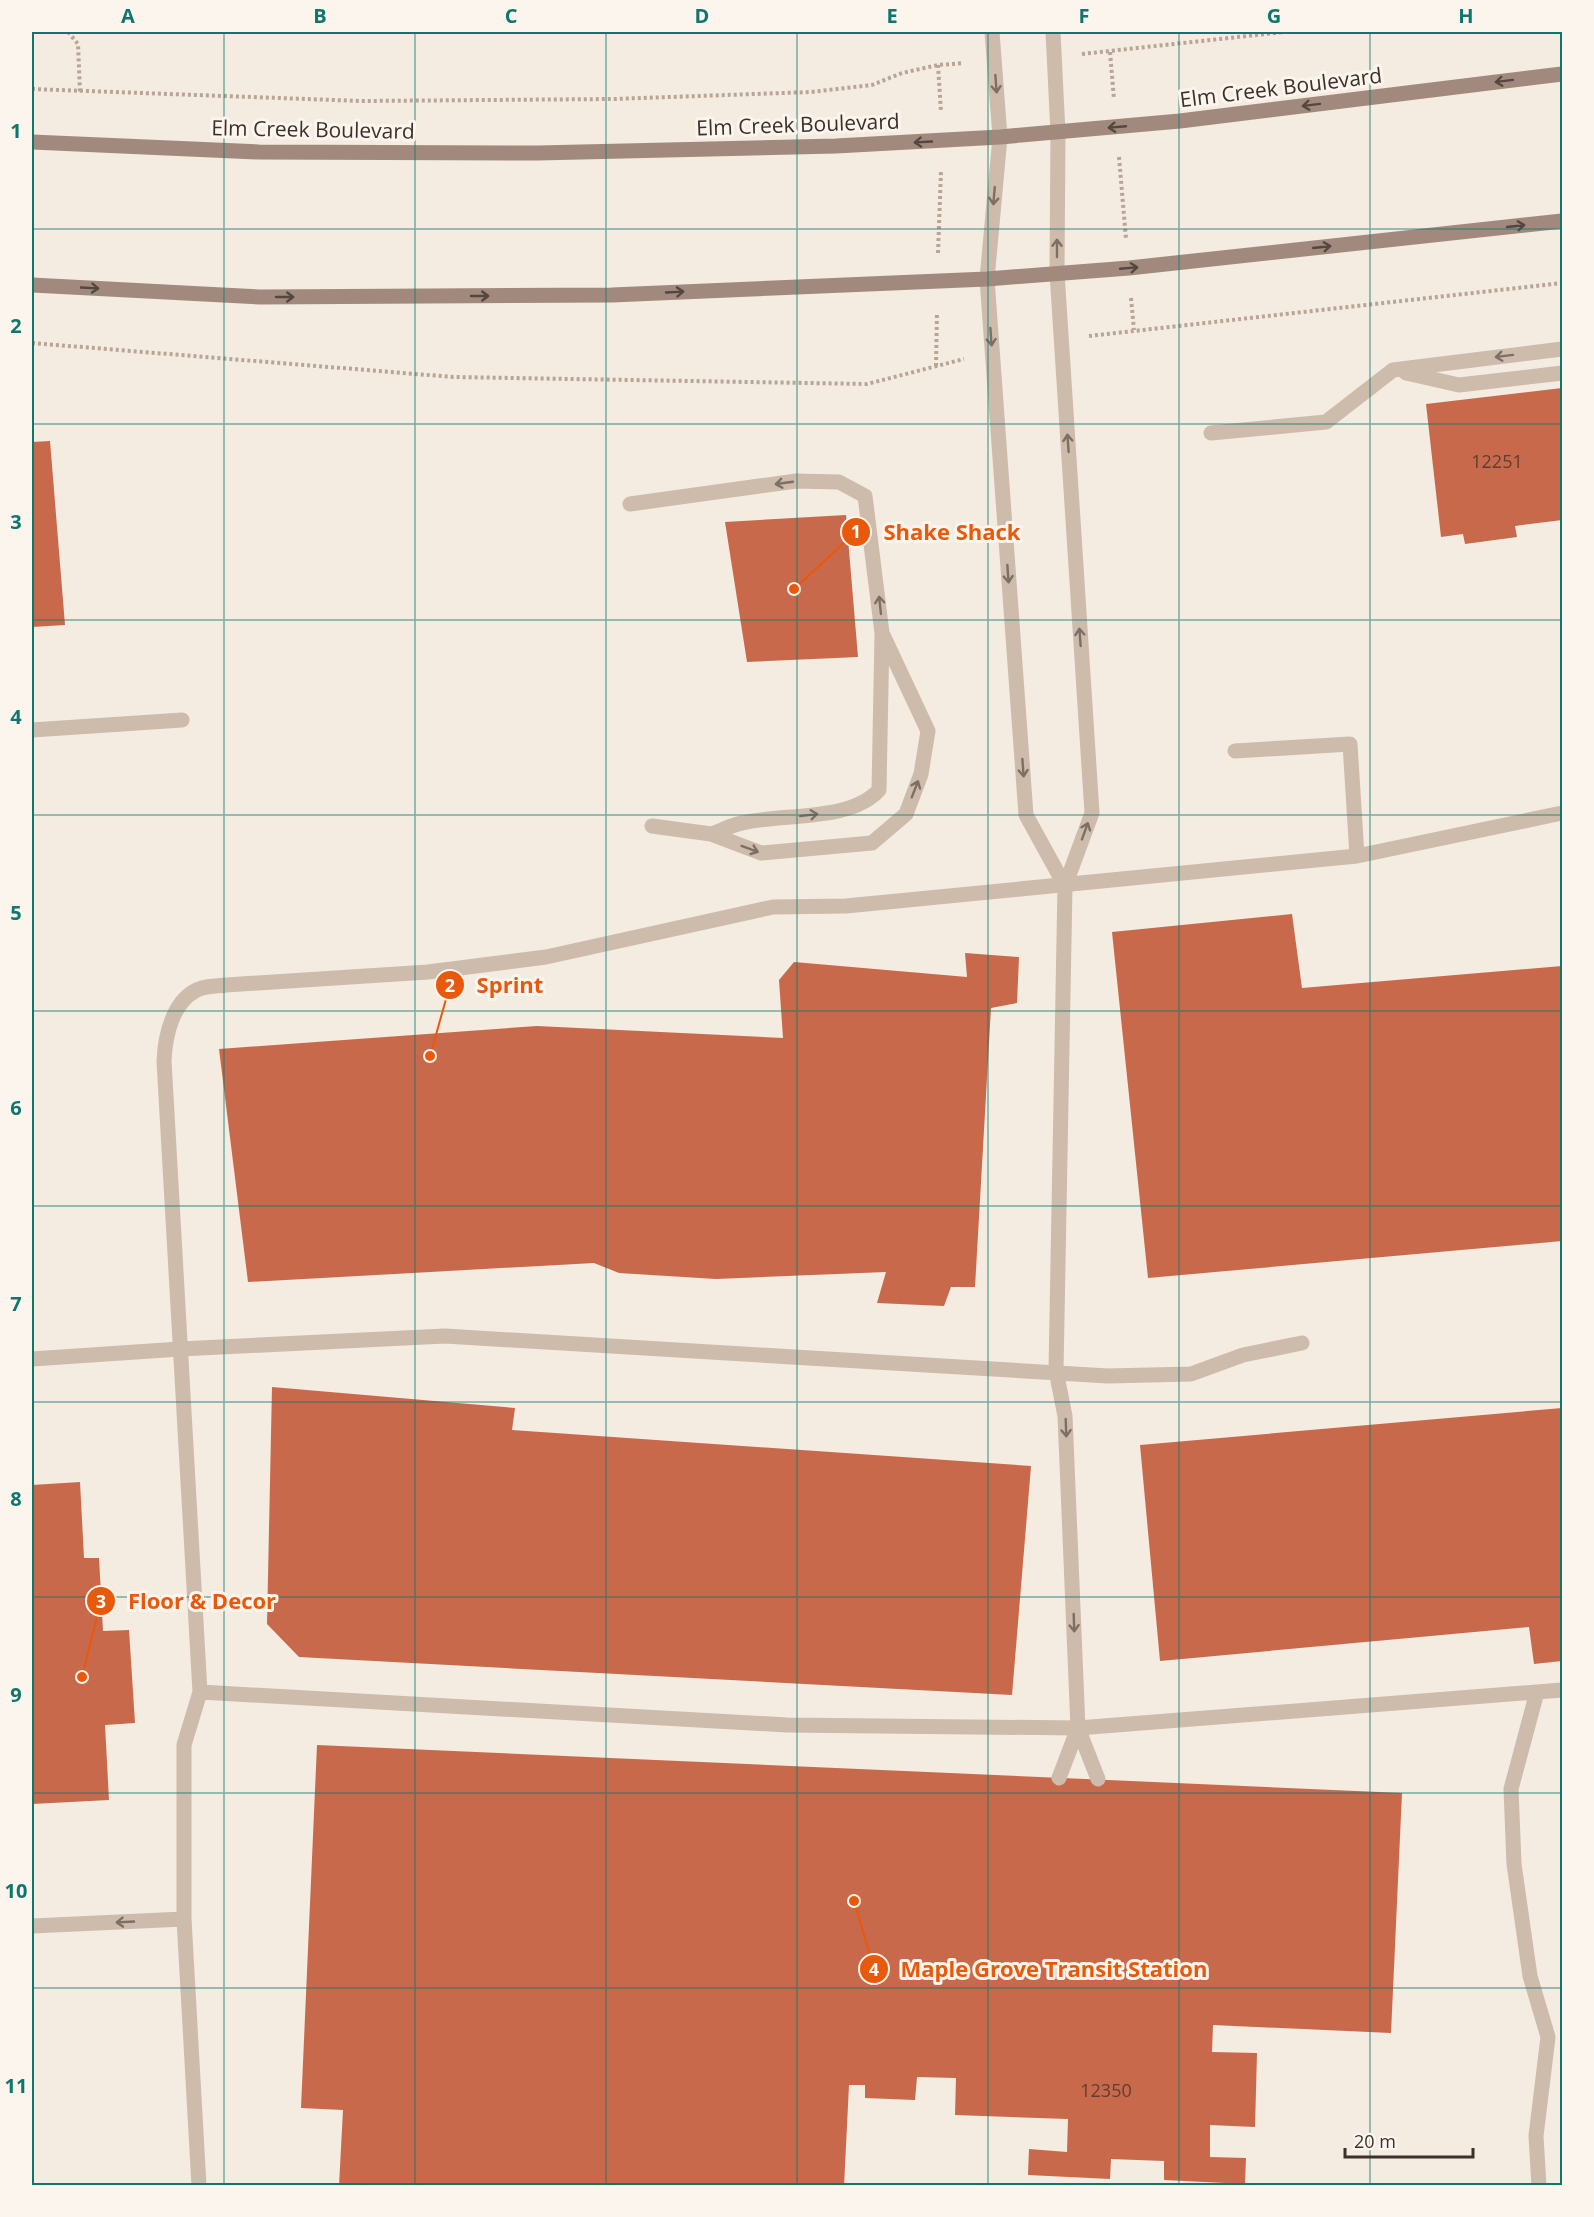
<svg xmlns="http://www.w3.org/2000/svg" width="1594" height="2217" viewBox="0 0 1594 2217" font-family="'Open Sans',sans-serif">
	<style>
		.building { fill: #c8694b }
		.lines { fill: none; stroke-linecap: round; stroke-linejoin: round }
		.path { stroke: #b9a596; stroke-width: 4; stroke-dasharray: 3 3; stroke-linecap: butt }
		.service { stroke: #cdbbac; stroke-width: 15 }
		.secondary { stroke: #a18a7d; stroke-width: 15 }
		.oneway { stroke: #544640 }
		.oneway2 { stroke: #7d6f65 }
		.grid { fill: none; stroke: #0f766e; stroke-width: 1.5; stroke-opacity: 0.55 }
		.labels { text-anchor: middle; stroke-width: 6; stroke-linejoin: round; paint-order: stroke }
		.number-label { font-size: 18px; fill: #5e3e33 }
		.street-label { font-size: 21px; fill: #3b302b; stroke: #fbf5ee }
		.leader { fill: none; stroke: #e8590c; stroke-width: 2 }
		.callout-dot { fill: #e8590c; stroke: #fbf5ee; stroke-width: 2 }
		.mark-label { font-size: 18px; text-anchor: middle; font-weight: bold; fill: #fff }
		.callout-label { font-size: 22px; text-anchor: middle; font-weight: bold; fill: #e8590c; stroke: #fbf5ee; stroke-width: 6; stroke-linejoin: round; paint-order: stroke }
		.neatline { fill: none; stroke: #0f766e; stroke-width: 2 }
		.grid-label { font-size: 20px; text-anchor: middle; font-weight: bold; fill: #0f766e }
	</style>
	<rect width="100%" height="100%" fill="#f4ebe1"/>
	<!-- building -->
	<path class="building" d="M 1562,388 L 1562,520 L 1515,526 L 1517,537 L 1465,544 L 1463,534 L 1441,537 L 1426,404 Z
		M 50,441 L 65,625 L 32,627 L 32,442 Z
		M 846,515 L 858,657 L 747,662 L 725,522 Z
		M 1292,914 L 1302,988 L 1562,966 L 1562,1241 L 1148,1278 L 1112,932 Z
		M 965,953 L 1019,957 L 1017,1003 L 991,1008 L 975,1287 L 951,1287 L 944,1306 L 877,1303 L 886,1272 L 716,1279 L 619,1273 L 594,1263 L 248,1282 L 219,1049 L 537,1026 L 783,1038 L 779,980 L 794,962 L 967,977 Z
		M 272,1387 L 515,1408 L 512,1430 L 1031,1466 L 1012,1695 L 299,1657 L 267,1624 Z
		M 1562,1408 L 1562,1661 L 1534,1664 L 1529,1627 L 1160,1661 L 1140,1445 Z
		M 80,1482 L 84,1558 L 99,1558 L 103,1631 L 129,1630 L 135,1723 L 105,1725 L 109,1800 L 32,1804 L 32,1485 Z
		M 317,1745 L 1402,1793 L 1391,2033 L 1213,2025 L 1212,2052 L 1257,2053 L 1255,2127 L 1210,2125 L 1210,2157 L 1246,2158 L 1245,2184 L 1164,2180 L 1164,2161 L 1111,2159 L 1110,2179 L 1028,2175 L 1029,2149 L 1067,2152 L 1068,2119 L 955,2115 L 956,2078 L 917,2077 L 915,2100 L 865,2098 L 865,2085 L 849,2085 L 844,2186 L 339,2186 L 343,2110 L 301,2108 Z"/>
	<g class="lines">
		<!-- path -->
		<path class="path" d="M 68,32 L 78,44 L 80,92
			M 1110,52 L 1114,99
			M 1082,54 L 1284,32
			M 938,65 L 941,112
			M 32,89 L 361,101 L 614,99 L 811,92 L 872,85 L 902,73 L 938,65 L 964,63
			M 1119,157 L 1126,239
			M 938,253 L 941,171
			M 1131,298 L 1134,330
			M 1089,336 L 1562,283
			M 32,343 L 453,377 L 867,384 L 964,359
			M 936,366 L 937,312"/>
		<!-- service -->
		<path class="service" d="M 992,32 L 1000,137 L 987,279 L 1026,815 L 1065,886
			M 1053,32 L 1058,133 L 1057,273 L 1092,813 L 1065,886 L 1056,1371 L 1065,1416 L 1078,1728 L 1098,1779
			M 1406,373 L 1459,385 L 1562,373
			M 1211,433 L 1326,422 L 1393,370 L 1562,349
			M 630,504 L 796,481 L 839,482 L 865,496 L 882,633 L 928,731 L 921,774 L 906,814 L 872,843 L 761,853 L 711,834 L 652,826
			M 32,730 L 182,720
			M 1235,751 L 1350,744 L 1357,856
			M 711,834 C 721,831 731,825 742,823 C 783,813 850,822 879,790 L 882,635
			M 32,1359 L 180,1349 L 445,1336 L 1108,1376 L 1191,1374 L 1243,1355 L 1302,1343
			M 200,1692 L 787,1725 L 1078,1728 L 1562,1690
			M 1537,1692 L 1511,1789 L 1514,1864 L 1530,1976 L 1548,2037 L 1536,2136 L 1539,2186
			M 1059,1778 L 1078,1728
			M 32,1926 L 184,1919
			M 199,2186 L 184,1919 L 184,1745 L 200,1692 L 164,1061 C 165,1036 173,997 202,988 C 209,986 218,986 226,985 L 428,972 L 546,957 L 773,907 L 846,906 L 1357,856 L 1562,813"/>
		<!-- secondary -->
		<path class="secondary" d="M 32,142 L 259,152 L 538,153 L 836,146 L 1000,137 L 1180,121 L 1562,74
			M 32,285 L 260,297 L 612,295 L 987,279 L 1129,268 L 1562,221"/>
	</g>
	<!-- one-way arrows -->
	<defs><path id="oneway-shaft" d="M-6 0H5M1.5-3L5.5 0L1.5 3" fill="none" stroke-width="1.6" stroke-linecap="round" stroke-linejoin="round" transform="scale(1.5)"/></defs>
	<g class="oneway">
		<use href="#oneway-shaft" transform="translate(1504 81) rotate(173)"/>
		<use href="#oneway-shaft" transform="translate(1311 105) rotate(173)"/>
		<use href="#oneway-shaft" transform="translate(1117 127) rotate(175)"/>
		<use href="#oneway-shaft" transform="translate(923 142) rotate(177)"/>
		<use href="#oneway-shaft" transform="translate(1516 226) rotate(-6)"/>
		<use href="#oneway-shaft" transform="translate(1322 247) rotate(-6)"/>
		<use href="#oneway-shaft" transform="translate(1129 268) rotate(-5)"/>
		<use href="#oneway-shaft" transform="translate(90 288) rotate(3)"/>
		<use href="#oneway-shaft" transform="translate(675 292) rotate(-3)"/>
		<use href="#oneway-shaft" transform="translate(480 296)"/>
		<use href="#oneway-shaft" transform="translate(285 297)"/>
	</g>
	<g class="oneway2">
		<use href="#oneway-shaft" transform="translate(996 84) rotate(86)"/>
		<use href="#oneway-shaft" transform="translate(994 196) rotate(95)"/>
		<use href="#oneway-shaft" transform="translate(1057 248) rotate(-90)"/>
		<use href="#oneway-shaft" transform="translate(991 337) rotate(86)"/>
		<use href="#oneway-shaft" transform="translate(1504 356) rotate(173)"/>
		<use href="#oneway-shaft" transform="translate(1068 443) rotate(-94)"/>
		<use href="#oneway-shaft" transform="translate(784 483) rotate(172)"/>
		<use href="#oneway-shaft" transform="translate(1008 574) rotate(86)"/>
		<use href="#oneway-shaft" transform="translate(880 605) rotate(-96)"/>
		<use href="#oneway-shaft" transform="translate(1080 637) rotate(-94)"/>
		<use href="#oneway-shaft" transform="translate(1023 768) rotate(86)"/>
		<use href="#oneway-shaft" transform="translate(915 789) rotate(-69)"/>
		<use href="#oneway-shaft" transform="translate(809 815) rotate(-7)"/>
		<use href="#oneway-shaft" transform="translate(1085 831) rotate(-70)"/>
		<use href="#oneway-shaft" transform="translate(750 849) rotate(20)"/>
		<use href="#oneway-shaft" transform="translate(1066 1428) rotate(88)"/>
		<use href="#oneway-shaft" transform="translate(1074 1623) rotate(88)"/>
		<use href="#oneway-shaft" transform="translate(125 1922) rotate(177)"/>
	</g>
	<!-- grid -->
	<path class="grid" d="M 224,32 L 224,2186M 415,32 L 415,2186M 606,32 L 606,2186M 797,32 L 797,2186M 988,32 L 988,2186M 1179,32 L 1179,2186M 1370,32 L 1370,2186M 32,229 L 1562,229M 32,424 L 1562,424M 32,620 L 1562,620M 32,815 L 1562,815M 32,1011 L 1562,1011M 32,1206 L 1562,1206M 32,1402 L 1562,1402M 32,1597 L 1562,1597M 32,1793 L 1562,1793M 32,1988 L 1562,1988"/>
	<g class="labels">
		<!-- number labels -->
		<g class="number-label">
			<text x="1497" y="468">12251</text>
			<text x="1106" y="2097">12350</text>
		</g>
		<!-- street labels -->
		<g class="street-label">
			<text transform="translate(1281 88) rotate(-7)" y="7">Elm Creek Boulevard</text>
			<text transform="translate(798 125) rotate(-2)" y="7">Elm Creek Boulevard</text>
			<text transform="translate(313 130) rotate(1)" y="7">Elm Creek Boulevard</text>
		</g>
	</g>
	<!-- callouts -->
	<path class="leader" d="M794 589L856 532M430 1056L450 985M82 1677L101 1601M854 1901L874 1969"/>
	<g class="callout-dot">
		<circle cx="794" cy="589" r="6"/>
		<circle cx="430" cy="1056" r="6"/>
		<circle cx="82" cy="1677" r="6"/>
		<circle cx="854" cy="1901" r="6"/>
		<circle cx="856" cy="532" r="15"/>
		<circle cx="450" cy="985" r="15"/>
		<circle cx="101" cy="1601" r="15"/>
		<circle cx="874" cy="1969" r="15"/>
	</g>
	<g class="mark-label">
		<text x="856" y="538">1</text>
		<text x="450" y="992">2</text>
		<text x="101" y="1608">3</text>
		<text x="874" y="1976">4</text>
	</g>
	<g class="callout-label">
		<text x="952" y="540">Shake Shack</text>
		<text x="510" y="993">Sprint</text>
		<text x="202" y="1609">Floor &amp; Decor</text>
		<text x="1054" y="1977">Maple Grove Transit Station</text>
	</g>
	<!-- border -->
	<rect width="1594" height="2217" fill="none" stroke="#fbf5ee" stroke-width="66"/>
	<!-- scale -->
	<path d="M1345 2148v9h128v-9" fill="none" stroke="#3b302b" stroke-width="3"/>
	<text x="1354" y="2148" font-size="18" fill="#3b302b" stroke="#fbf5ee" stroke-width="4.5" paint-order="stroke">20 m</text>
	<rect x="33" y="33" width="1528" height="2151" class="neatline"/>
	<g class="grid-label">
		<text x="128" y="23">A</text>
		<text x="320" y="23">B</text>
		<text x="511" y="23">C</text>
		<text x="702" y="23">D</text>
		<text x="892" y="23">E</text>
		<text x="1084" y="23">F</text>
		<text x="1274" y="23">G</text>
		<text x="1466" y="23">H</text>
		<text x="16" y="138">1</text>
		<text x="16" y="333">2</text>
		<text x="16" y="529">3</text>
		<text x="16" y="724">4</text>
		<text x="16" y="920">5</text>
		<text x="16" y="1115">6</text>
		<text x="16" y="1311">7</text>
		<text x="16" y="1506">8</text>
		<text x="16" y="1702">9</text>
		<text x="16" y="1898">10</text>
		<text x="16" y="2093">11</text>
	</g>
</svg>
